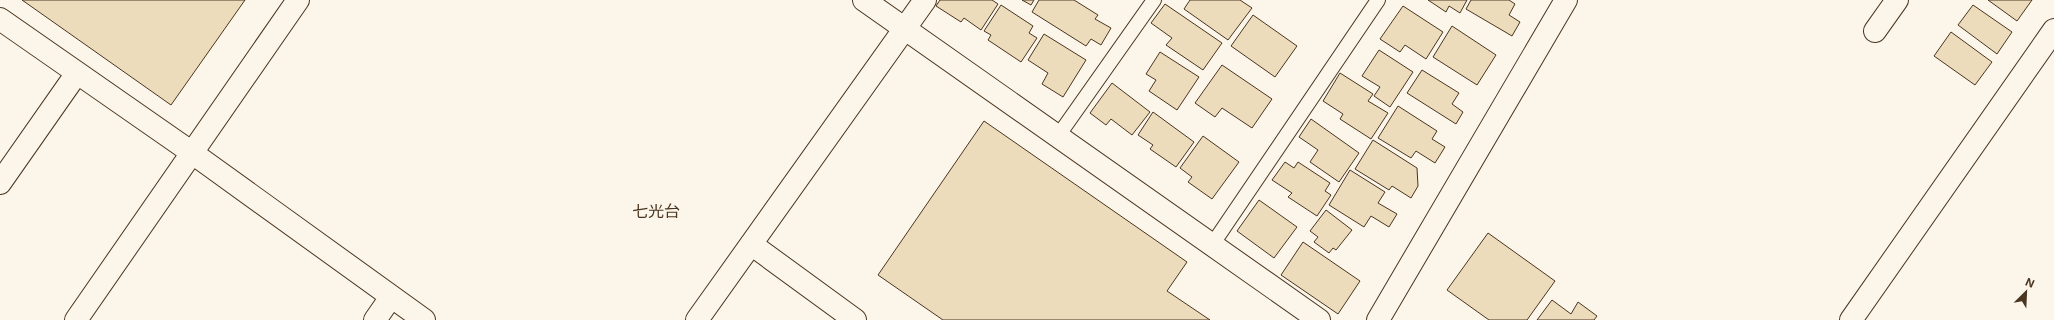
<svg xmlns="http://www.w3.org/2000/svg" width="2054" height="320" viewBox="0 0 2054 320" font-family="Inter,'Noto Sans JP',sans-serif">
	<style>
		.building { fill: #ecdcbc; stroke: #4a3520 }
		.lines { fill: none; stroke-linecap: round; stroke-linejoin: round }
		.service-casing { stroke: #4a3520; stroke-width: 16 }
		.minor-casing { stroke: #4a3520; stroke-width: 24 }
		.service { stroke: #fbf6e9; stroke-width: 14 }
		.minor { stroke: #fbf6e9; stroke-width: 22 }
		.labels { text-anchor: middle; stroke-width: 3; stroke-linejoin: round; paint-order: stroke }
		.quarter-label { font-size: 16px; fill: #4a3520; stroke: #fbf6e9 }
	</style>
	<rect width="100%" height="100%" fill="#fbf6e9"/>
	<!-- building -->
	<path class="building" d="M 22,0 L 245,0 L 171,105 Z
		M 940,0 L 992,0 L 998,4 L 981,30 L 964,18 L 961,22 L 936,6 Z
		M 1022,0 L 1034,0 L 1031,5 Z
		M 1039,0 L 1074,0 L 1098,15 L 1095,19 L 1111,28 L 1101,45 L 1091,39 L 1086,46 L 1032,12 Z
		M 1190,0 L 1240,0 L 1252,8 L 1228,40 L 1184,9 Z
		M 1428,0 L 1467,0 L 1460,13 L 1449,6 L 1446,12 Z
		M 1471,0 L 1509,0 L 1515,4 L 1509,15 L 1520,22 L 1512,36 L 1466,9 Z
		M 1988,0 L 2032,0 L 2017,21 Z
		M 1165,4 L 1222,43 L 1203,70 L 1166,45 L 1172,38 L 1151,23 Z
		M 1001,5 L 1033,26 L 1029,33 L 1037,38 L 1021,62 L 988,40 L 991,35 L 984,31 Z
		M 1973,5 L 2012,32 L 1997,54 L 1958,25 Z
		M 1403,6 L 1443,32 L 1426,59 L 1405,45 L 1400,52 L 1380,39 Z
		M 1253,15 L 1297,46 L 1275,77 L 1231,46 Z
		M 1452,26 L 1496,55 L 1477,85 L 1433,57 Z
		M 1951,32 L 1992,62 L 1975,85 L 1934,56 Z
		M 1044,34 L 1086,60 L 1063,97 L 1042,84 L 1048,73 L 1028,60 Z
		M 1379,50 L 1413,72 L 1390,107 L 1374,96 L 1380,87 L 1362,76 Z
		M 1160,52 L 1199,77 L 1177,110 L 1149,91 L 1156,80 L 1146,74 Z
		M 1222,65 L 1272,99 L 1252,128 L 1222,108 L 1215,117 L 1195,103 Z
		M 1422,70 L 1459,93 L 1452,104 L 1463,112 L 1456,124 L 1407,93 Z
		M 1340,73 L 1373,94 L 1368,101 L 1388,113 L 1371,139 L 1340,119 L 1343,114 L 1323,101 Z
		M 1112,83 L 1150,112 L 1132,135 L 1111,119 L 1106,125 L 1090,113 Z
		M 1398,106 L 1437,131 L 1432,139 L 1445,147 L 1435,163 L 1416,151 L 1411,158 L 1378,138 Z
		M 1153,112 L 1194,142 L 1176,167 L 1150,149 L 1153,145 L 1138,135 Z
		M 1311,119 L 1359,153 L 1339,182 L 1310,162 L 1318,150 L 1299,137 Z
		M 984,121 L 1187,262 L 1167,291 L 1210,320 L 943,320 L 878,275 Z
		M 1203,136 L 1239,162 L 1212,199 L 1188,182 L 1192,177 L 1180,168 Z
		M 1373,140 L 1417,168 L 1418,186 L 1411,198 L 1392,186 L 1389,190 L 1355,169 Z
		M 1285,162 L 1294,168 L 1298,162 L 1330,183 L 1325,191 L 1331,195 L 1317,216 L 1288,197 L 1292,193 L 1272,180 Z
		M 1350,170 L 1385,192 L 1378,203 L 1397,214 L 1389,227 L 1371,216 L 1364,227 L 1329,205 Z
		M 1259,200 L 1297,227 L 1274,258 L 1237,231 Z
		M 1326,210 L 1352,230 L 1336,250 L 1333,248 L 1329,253 L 1314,242 L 1318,237 L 1310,231 Z
		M 1488,233 L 1555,281 L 1527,320 L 1489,320 L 1447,290 Z
		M 1303,242 L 1360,281 L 1338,314 L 1281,275 Z
		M 1552,300 L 1571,314 L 1578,302 L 1597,316 L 1594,320 L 1537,320 Z"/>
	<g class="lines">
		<defs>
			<path id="service" d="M 1058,136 L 1154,0
				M 1212,245 L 1378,0"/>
			<path id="minor" d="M 864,0 L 1319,320
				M 0,19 L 191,152 L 424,320
				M 1875,31 L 1897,0
				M 0,183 L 77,73
				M 751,244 L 855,320
				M 76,320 L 298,0
				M 375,320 L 391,297
				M 697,320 L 925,0
				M 1378,320 L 1566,0
				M 1851,320 L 2054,30"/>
		</defs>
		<!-- service casing -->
		<use href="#service" class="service-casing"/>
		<!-- minor casing -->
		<use href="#minor" class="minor-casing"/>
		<!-- service -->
		<use href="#service" class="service"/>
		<!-- minor -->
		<use href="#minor" class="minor"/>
	</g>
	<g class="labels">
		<!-- quarter labels -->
		<g class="quarter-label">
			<text x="656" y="217">七光台</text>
		</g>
	</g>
	<!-- north arrow -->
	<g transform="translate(2026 292) rotate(24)" stroke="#fbf6e9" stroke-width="3" paint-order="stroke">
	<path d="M0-3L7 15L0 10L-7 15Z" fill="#4a3520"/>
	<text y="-6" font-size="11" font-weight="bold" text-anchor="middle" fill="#4a3520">N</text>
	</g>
</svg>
